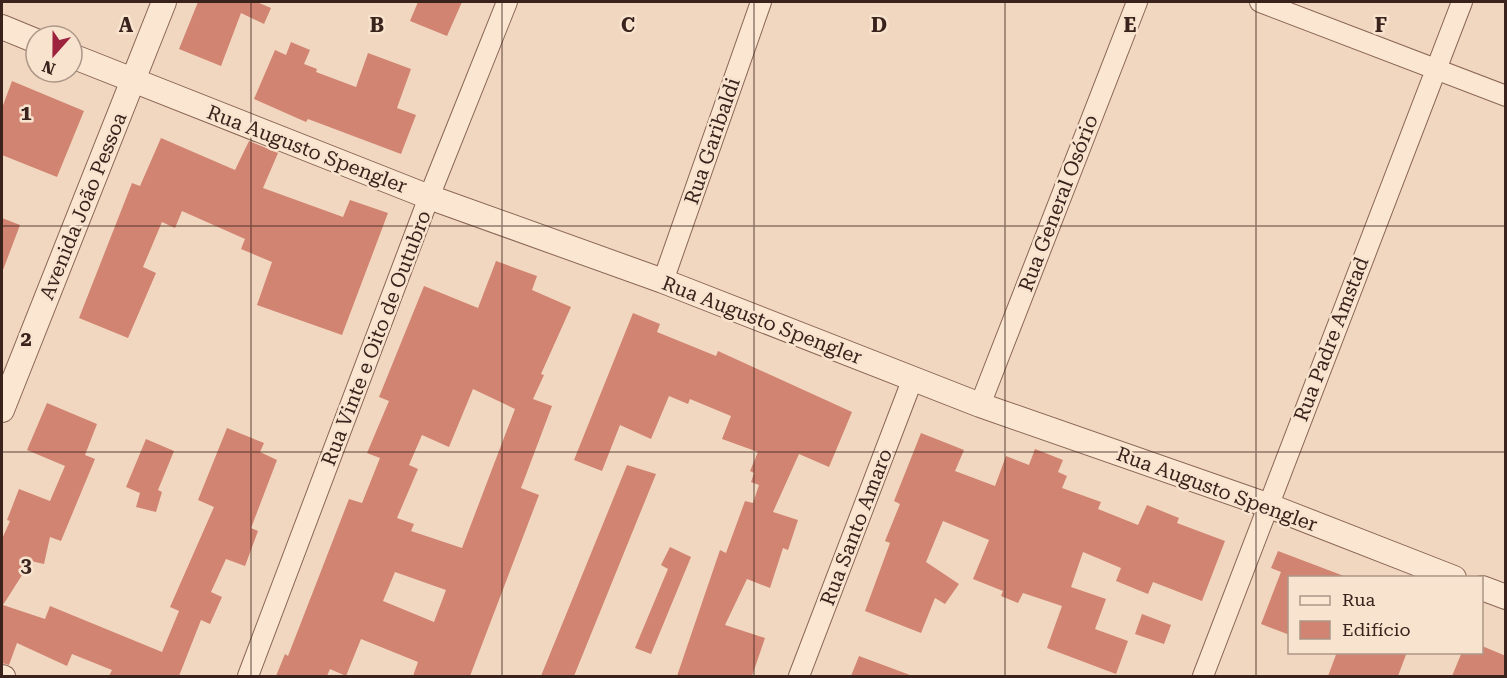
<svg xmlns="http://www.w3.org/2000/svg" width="1507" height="678" viewBox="0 0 1507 678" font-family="'Roboto Serif',serif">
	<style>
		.building { fill: #d18472; fill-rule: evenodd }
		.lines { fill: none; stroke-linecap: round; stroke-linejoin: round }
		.minor-casing { stroke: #8a6656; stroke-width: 22 }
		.tertiary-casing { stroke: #8a6656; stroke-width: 26 }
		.minor { stroke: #fbe6d2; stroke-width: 20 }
		.tertiary { stroke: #fbe6d2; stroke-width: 24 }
		.grid { fill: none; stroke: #39231c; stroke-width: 1.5; stroke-opacity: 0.55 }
		.labels { text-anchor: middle; stroke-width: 5; stroke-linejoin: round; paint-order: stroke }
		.street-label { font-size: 20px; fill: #39231c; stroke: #f8e3cf }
		.grid-label { font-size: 20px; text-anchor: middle; font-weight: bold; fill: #39231c; stroke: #f8e3cf; stroke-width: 5; stroke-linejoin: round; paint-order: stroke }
	</style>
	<rect width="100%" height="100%" fill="#f1d7bf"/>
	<!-- building -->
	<path class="building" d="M 198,2 L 257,2 L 271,8 L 264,24 L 241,13 L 221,66 L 179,49 Z
		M 418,2 L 462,2 L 447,36 L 410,21 Z
		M 291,42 L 310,50 L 304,64 L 317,69 L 316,72 L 356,87 L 368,53 L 411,69 L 397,108 L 416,115 L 401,154 L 308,119 L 306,122 L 254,99 L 275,50 L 286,55 Z
		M 12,81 L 84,111 L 57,177 L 2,155 L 2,108 Z
		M 161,138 L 235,170 L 249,141 L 278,153 L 263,188 L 343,217 L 350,200 L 388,213 L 342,335 L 257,305 L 272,262 L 241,249 L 245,239 L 182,211 L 175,228 L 162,222 L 143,267 L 156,273 L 128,338 L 79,318 L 132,183 L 140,186 Z
		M 2,218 L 20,225 L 3,270 L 2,269 Z
		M 496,261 L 537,276 L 532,290 L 571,307 L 541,374 L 544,375 L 533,399 L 552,406 L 521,488 L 539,495 L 470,676 L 413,676 L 418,662 L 361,639 L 346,676 L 330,669 L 327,676 L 276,676 L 285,654 L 288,656 L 349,499 L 362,503 L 380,458 L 367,453 L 389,401 L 379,397 L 424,286 L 478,308 ZM 473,389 L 515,409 L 462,548 L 411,531 L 414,524 L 397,518 L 418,469 L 409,465 L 422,435 L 449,447 ZM 395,572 L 446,590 L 434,622 L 383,601 Z
		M 633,313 L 660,324 L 657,332 L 716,356 L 718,351 L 852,412 L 829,467 L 799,454 L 773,512 L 798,520 L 788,550 L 783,548 L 770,588 L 747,579 L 725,625 L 765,638 L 752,676 L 677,676 L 720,550 L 726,553 L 745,501 L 753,503 L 759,485 L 751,482 L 754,473 L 750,471 L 758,452 L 722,439 L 731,416 L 690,399 L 688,404 L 669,396 L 651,439 L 620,425 L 602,471 L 574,460 Z
		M 47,403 L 97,424 L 85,455 L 95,459 L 61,541 L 50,537 L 44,564 L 31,561 L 3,605 L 45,619 L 50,606 L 162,652 L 179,611 L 170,607 L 214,507 L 198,500 L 227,428 L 264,443 L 260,452 L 277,460 L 251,528 L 258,531 L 245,566 L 226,559 L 211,592 L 222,597 L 210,624 L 201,620 L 179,676 L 109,676 L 112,670 L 72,654 L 67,666 L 17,643 L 9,665 L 2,663 L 2,539 L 10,521 L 7,520 L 19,489 L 50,501 L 65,466 L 27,450 Z
		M 921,433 L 964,450 L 955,471 L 995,486 L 1006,456 L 1029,465 L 1035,449 L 1063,460 L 1058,472 L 1067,476 L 1062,488 L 1101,502 L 1098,509 L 1138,525 L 1147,505 L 1179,518 L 1177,523 L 1225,541 L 1202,601 L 1153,582 L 1148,594 L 1116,581 L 1121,568 L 1083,552 L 1071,587 L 1106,599 L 1095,629 L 1128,641 L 1116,674 L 1047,648 L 1062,606 L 1023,593 L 1018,603 L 1001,596 L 1003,591 L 973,579 L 989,540 L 943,521 L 926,562 L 959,584 L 945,604 L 935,598 L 921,633 L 865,611 L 890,543 L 885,541 L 900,504 L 894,501 Z
		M 146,439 L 174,451 L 158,490 L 162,492 L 156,512 L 136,507 L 140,493 L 126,487 Z
		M 627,465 L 656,474 L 574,676 L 541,676 Z
		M 670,547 L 691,557 L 651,654 L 635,648 L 668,569 L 661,565 Z
		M 1278,551 L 1344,576 L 1290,578 L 1290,635 L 1261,624 L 1281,572 L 1271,568 Z
		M 1142,614 L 1171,625 L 1164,644 L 1135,634 Z
		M 1482,646 L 1506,656 L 1506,676 L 1452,676 L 1462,652 L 1482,652 Z
		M 1337,652 L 1407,652 L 1398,676 L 1328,676 Z
		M 859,656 L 910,675 L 910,676 L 851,676 Z"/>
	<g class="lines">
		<defs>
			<path id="minor" d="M 1260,2 L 1506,96
				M 663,281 L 761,2
				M 980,405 L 1137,2
				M 2,675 L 5,676
				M 248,676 L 429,197 L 507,2
				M 799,676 L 913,378
				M 1203,676 L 1462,2"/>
			<path id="tertiary" d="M 2,27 L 36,41
				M 72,56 L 429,197 L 663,281 L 980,405 L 1267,505 L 1454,578
				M 2,410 L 164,2
				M 1482,588 L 1506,597"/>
		</defs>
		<!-- minor casing -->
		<use href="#minor" class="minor-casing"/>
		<!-- tertiary casing -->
		<use href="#tertiary" class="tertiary-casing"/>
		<!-- minor -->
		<use href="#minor" class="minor"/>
		<!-- tertiary -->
		<use href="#tertiary" class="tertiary"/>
	</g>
	<!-- grid -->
	<path class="grid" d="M 251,2 L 251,676M 502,2 L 502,676M 754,2 L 754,676M 1005,2 L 1005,676M 1256,2 L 1256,676M 2,226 L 1506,226M 2,452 L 1506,452"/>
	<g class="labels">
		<!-- street labels -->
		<g class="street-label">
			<text transform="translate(712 141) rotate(-71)" y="7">Rua Garibaldi</text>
			<text transform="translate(307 149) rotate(21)" y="7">Rua Augusto Spengler</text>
			<text transform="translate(1058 203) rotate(-69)" y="7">Rua General Osório</text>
			<text transform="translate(83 206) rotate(-68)" y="7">Avenida João Pessoa</text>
			<text transform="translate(762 320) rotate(21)" y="7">Rua Augusto Spengler</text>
			<text transform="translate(376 338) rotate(-69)" y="7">Rua Vinte e Oito de Outubro</text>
			<text transform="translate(1331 339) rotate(-69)" y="7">Rua Padre Amstad</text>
			<text transform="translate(1217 489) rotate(20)" y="7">Rua Augusto Spengler</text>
			<text transform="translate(856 527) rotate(-69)" y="7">Rua Santo Amaro</text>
		</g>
	</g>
	<g class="grid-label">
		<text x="126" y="32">A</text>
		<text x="377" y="32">B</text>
		<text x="628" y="32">C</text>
		<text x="879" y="32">D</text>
		<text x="1130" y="32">E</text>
		<text x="1381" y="32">F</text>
		<text x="26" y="120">1</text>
		<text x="26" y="346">2</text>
		<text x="26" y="572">3</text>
	</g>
	<!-- border -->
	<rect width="1507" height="678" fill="none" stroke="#39231c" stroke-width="6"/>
	<!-- legend -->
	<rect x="1288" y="576" width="195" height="78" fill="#f8e3cf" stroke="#ac9687" stroke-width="1.5"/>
	<rect x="1300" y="596" width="30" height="9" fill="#fbe6d2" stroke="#ac9687" stroke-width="1.5"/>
	<text x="1342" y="606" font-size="18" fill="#39231c">Rua</text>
	<rect x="1300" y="621" width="30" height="18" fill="#d18472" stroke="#ac9687" stroke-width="1.5"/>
	<text x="1342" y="636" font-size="18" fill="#39231c">Edifício</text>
	<!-- north arrow -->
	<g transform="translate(54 54) rotate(201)"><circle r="28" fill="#f8e3cf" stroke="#ac9687" stroke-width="1.5"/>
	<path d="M0-4.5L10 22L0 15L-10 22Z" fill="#9d223e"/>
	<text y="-9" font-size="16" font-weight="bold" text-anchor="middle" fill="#39231c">N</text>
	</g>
</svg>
